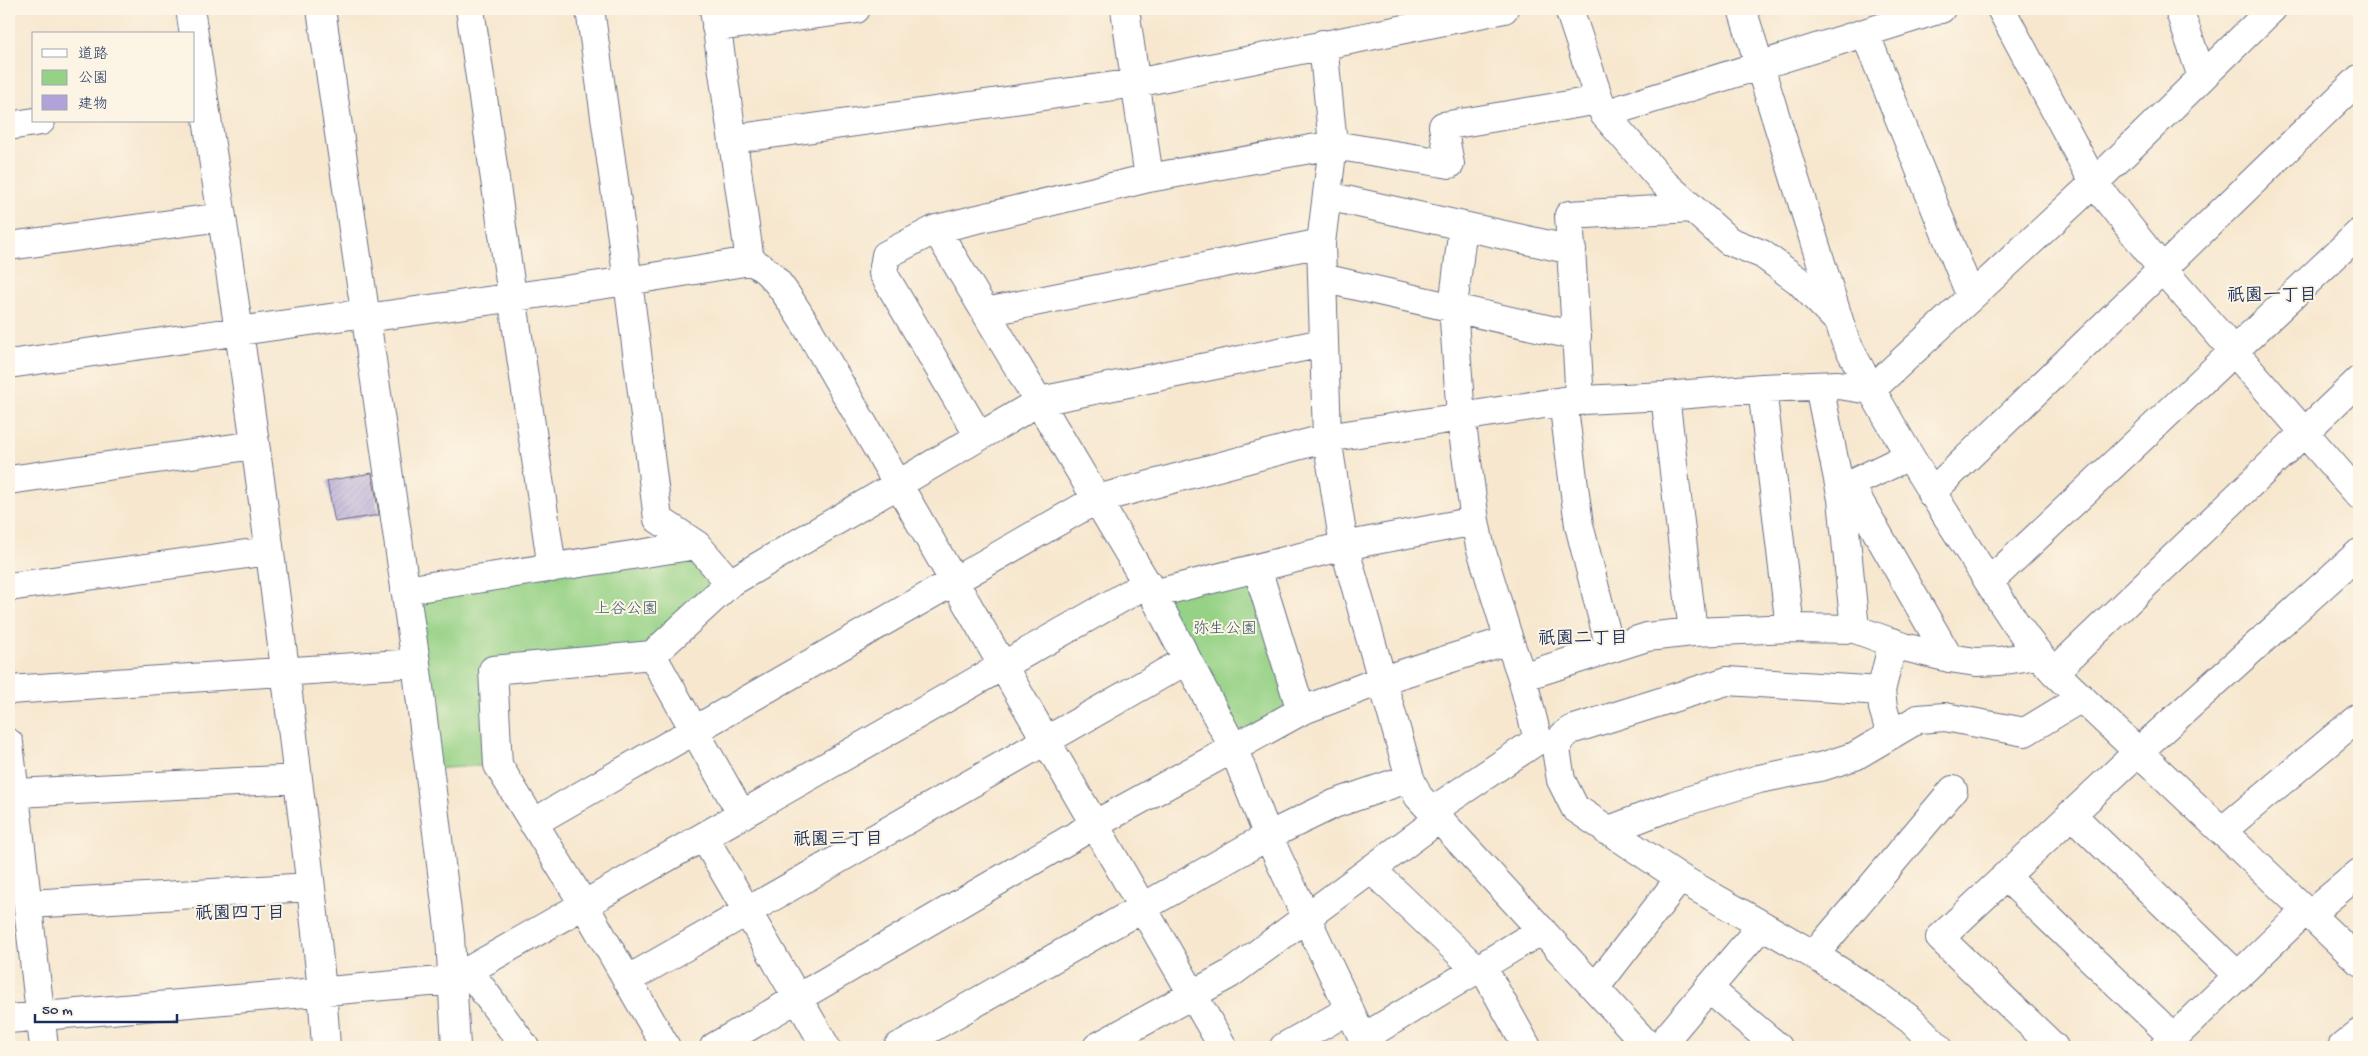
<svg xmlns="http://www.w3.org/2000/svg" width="2368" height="1056" viewBox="0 0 2368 1056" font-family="'Gochi Hand','Klee One',sans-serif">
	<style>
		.green { fill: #96d286; stroke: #588072 }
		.building { fill: url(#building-hatch) }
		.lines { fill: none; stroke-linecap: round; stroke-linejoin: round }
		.minor-casing { stroke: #686f86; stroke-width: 30 }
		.highway-casing { stroke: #686f86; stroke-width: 30 }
		.minor { stroke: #fff; stroke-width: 28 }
		.highway { stroke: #fff; stroke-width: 28 }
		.labels { text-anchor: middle; stroke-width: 4; stroke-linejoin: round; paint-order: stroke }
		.park-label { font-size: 16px; fill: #3a5868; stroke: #fcf5e5 }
		.neighbourhood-label { font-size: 18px; font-weight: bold; fill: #1b2f5e; stroke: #fcf5e5 }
	</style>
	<defs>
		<pattern id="building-hatch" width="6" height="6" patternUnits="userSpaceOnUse" patternTransform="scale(1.25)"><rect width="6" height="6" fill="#b1a3d9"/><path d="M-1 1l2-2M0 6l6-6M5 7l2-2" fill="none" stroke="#8f85b3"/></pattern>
	</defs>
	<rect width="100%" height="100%" fill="#fcf5e5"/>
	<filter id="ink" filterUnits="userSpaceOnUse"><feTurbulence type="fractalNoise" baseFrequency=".02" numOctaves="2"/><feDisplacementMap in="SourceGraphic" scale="10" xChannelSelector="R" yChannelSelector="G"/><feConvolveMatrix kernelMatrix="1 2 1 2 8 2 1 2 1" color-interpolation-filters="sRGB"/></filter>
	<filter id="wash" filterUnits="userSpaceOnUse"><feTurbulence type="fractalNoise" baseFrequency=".0096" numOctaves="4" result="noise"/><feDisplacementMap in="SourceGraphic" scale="20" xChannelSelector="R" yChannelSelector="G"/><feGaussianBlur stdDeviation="1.12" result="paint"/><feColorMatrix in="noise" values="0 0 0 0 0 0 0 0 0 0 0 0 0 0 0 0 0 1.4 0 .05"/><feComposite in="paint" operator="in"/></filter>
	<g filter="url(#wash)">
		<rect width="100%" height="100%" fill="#f7e7cf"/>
		<!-- green -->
		<path class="green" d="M 697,545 L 730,583 L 652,655 L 493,670 L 498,765 L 429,769 L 405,590 Z
			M 1257,568 L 1301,711 L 1233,747 L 1153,594 Z"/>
		<g id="blocks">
			<!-- building -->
			<path class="building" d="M 372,473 L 379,515 L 335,522 L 327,481 Z"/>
		</g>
	</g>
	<g filter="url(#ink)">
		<use href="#blocks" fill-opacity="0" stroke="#686f86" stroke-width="1"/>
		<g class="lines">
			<defs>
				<path id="minor" d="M 190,9 C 228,253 265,498 294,744 C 305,845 320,946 326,1047
					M 321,9 L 416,663 L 450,936 L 456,1047
					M 470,9 L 552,568
					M 590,9 L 628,281 L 658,519 L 697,545 L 730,583
					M 714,9 L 750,261
					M 1125,9 L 1149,178
					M 1569,9 L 1604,114 L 1664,183 L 1729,241 L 1762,254 L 1799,281 L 1836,319
					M 1742,9 L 1845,340 C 1884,416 1928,488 1975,560 C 1999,598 2023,638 2054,672 L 2359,961
					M 2001,9 L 2094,183 L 2163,270 L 2359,495
					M 2179,9 L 2202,77
					M 716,27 L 856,9
					M 1865,33 L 1971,297
					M 1323,44 L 1333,145 L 1321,243 L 1327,438 L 1344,546 L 1410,778 L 1418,796 L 1649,1047
					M 1604,114 L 1941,9
					M 9,126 L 41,121
					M 733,139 L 1136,83 L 1504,9
					M 1327,196 L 1572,250
					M 936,229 L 1153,594 L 1233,747 L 1268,836 L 1367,1047
					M 9,246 L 222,217
					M 1322,278 L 1577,336
					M 986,312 L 1321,243
					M 366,318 L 628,281 L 750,261 C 776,271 791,303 806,325 L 1223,1047
					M 9,364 L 365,313
					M 1819,386 L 1842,499 L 1855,629
					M 1762,388 L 1790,628
					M 1665,396 L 1693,632
					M 1563,401 L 1579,525 L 1610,648
					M 1580,401 L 1569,215 L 1692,208
					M 979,436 L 883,273 L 886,255 L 936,229 L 1149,178 L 1333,145 L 1450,164 L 1443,126 L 1599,100
					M 9,480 L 255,445
					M 1851,487 L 1949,658
					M 1931,493 L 2359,79
					M 1842,499 L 1855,482 L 1909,456
					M 1257,568 L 1301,711
					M 1989,582 L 2359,233
					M 9,587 L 269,551
					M 405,590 L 697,545
					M 1153,594 L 1344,546 L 1475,521
					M 652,655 L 742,815
					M 2054,672 L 2359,380
					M 1522,677 L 1647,637 L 1693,632 L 1790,628 L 1855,629 L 1904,647 L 1949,658 L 1976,662 L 1999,661 L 2038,655
					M 9,690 L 416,663
					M 1881,691 L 1727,681 L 1571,730 L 1563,736 L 1556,749 L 1561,780 L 1575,808 L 1680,878 L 1814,955 L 1876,994 L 1911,1020 L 1938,1047
					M 1891,735 L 1883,708 L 1881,691 L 1893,642
					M 9,743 L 44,1047
					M 16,793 L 298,779
					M 1432,811 L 1538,740 L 1522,677 L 1509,640 L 1480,546 L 1475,521 L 1461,417 L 1453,307 L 1463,226
					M 2071,814 L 2238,976
					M 533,823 L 1097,499 L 1327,438 L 1563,401 L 1665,396 L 1762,388 L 1838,385 L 1871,390 L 2094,183 L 2272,9
					M 1607,831 L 1674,805 L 1759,779 L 1824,766 L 1855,756 L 1918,719 L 1945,717 L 2025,732 L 2081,698
					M 2222,831 L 2359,717
					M 704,837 L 826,1047
					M 1371,869 L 1477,970
					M 2005,876 L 2174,1038
					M 29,904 L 310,887
					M 2310,914 L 2359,873
					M 1814,955 L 1953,790
					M 1482,966 L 1527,1047
					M 469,971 L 525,1047
					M 627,980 L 1187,660
					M 1595,988 L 1680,878
					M 1708,988 L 1778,1047
					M 9,1019 L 452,980 L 1148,583
					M 1363,1038 L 1542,930
					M 666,1047 L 584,905 L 498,765 L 493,670 L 652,655 L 730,583 L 1040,401 L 1323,343
					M 714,1047 L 1094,825 L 1301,711 L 1382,680 L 1509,640
					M 898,1047 L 1268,836 L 1334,804 L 1410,778
					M 1097,1047 L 1230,974 L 1439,819
					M 1284,1047 L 1349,1010
					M 1659,1047 L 1762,925
					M 2054,1047 L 1940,938 L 2138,752 L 2359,553
					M 2164,1047 L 2306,910"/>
				<path id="highway" d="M 2342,1047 L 2359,1033"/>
			</defs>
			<!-- minor casing -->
			<use href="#minor" class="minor-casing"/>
			<!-- highway casing -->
			<use href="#highway" class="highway-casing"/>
			<!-- minor -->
			<use href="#minor" class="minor"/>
			<!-- highway -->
			<use href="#highway" class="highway"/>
		</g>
	</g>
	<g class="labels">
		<!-- park labels -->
		<g class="park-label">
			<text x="626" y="613">上谷公園</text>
			<text x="1225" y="633">弥生公園</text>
		</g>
		<!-- neighbourhood labels -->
		<g class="neighbourhood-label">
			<text x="2272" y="300">祇園一丁目</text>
			<text x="1583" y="643">祇園二丁目</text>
			<text x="838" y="844">祇園三丁目</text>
			<text x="240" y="918">祇園四丁目</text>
		</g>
	</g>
	<!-- margin -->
	<rect width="2368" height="1056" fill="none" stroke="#fcf5e5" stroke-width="30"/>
	<!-- legend -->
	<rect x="32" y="32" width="162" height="90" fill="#fcf5e5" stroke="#a2a6af"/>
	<rect x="42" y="49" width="25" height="8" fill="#ffffff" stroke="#a2a6af"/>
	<text x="78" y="58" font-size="15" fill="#1b2f5e">道路</text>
	<rect x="42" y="70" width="25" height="15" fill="#96d286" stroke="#a2a6af"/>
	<text x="78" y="82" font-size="15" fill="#1b2f5e">公園</text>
	<rect x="42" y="95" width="25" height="15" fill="#b1a3d9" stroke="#a2a6af"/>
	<text x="78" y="108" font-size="15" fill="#1b2f5e">建物</text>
	<!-- scale -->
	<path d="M35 1014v8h142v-8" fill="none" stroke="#1b2f5e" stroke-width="2.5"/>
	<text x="42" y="1014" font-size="15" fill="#1b2f5e" stroke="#fcf5e5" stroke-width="4" paint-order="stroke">50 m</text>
</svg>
